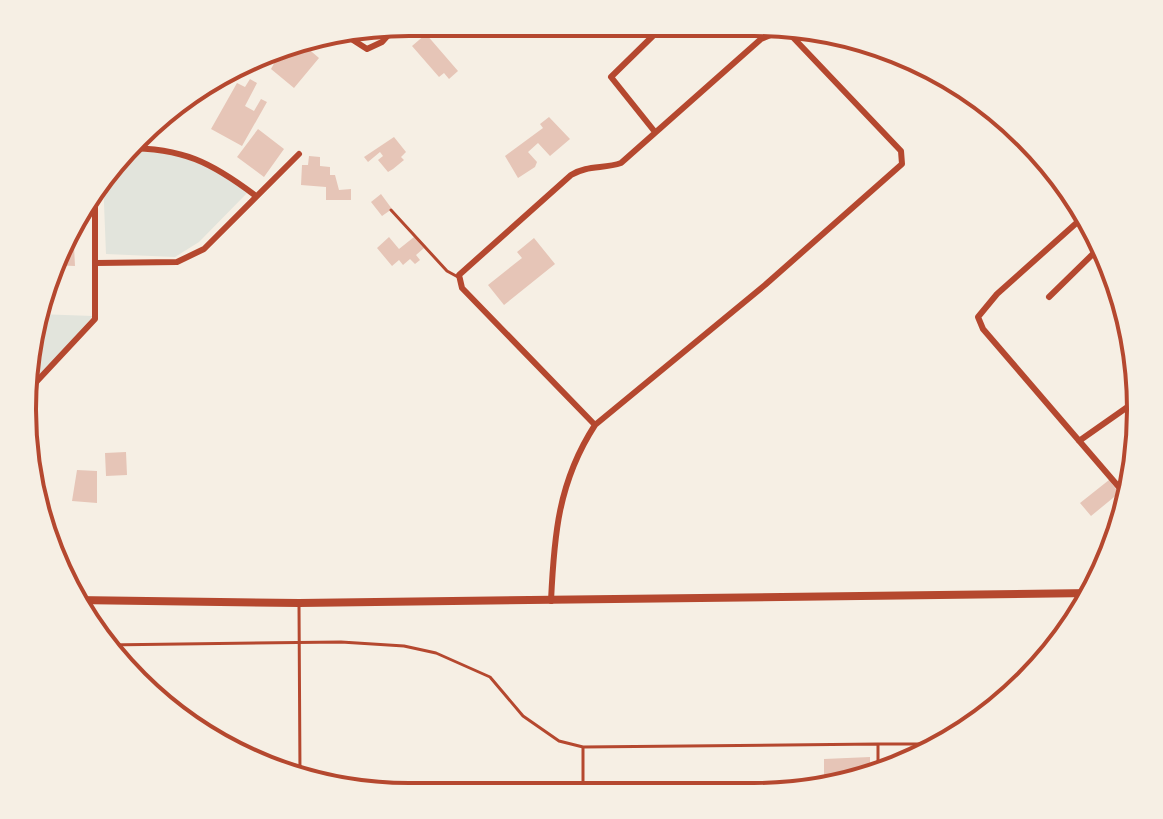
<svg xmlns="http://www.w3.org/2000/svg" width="1163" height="819" viewBox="0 0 1163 819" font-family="'Archivo Narrow',sans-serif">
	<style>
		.green { fill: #e2e4dc }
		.building { fill: #e6c5b7 }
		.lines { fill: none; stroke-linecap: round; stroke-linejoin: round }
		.service { stroke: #b5482f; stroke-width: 3 }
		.minor { stroke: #b5482f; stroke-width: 6 }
		.tertiary { stroke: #b5482f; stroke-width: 7 }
		.secondary { stroke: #b5482f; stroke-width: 8 }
		.rim { fill: none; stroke: #b5482f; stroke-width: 4 }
	</style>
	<rect width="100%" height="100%" fill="#f6efe4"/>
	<!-- green -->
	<path class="green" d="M 161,150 L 217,170 L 248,192 L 199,242 L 175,257 L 106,254 L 103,178 L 121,151 Z
		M 37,314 L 93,316 L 26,392 L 29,346 Z"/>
	<!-- building -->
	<path class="building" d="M 426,34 L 458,71 L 449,79 L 444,73 L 439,77 L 412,46 Z
		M 298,40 L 319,58 L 294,88 L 271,69 L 283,47 L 288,48 Z
		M 250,79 L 257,83 L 245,106 L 254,111 L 261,99 L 267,102 L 242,146 L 211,129 L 237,83 L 245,87 Z
		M 549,117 L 570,139 L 550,156 L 538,143 L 528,152 L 537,162 L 535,167 L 518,178 L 505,156 L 543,128 L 540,124 Z
		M 258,129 L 284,149 L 264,177 L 237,157 Z
		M 394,137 L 406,152 L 401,157 L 404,160 L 393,169 L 388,172 L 378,160 L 383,156 L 380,152 L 368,162 L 364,157 Z
		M 309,156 L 320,157 L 320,166 L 330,167 L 330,175 L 335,175 L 339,190 L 351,189 L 351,200 L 326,200 L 326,187 L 301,185 L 302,165 L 308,165 Z
		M 381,194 L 392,209 L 382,216 L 371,202 Z
		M 73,226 L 75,266 L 51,265 L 52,261 Z
		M 389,237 L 399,249 L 414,237 L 424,248 L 416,255 L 420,260 L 415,264 L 410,259 L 403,265 L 399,260 L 392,266 L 377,248 Z
		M 534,238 L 555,264 L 504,305 L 488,285 L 522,258 L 517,252 Z
		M 126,452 L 127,475 L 106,476 L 105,453 Z
		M 77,470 L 97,471 L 97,503 L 72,501 Z
		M 1109,480 L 1119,493 L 1091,516 L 1080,503 Z
		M 870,757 L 870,774 L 824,788 L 824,759 Z"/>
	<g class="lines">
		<!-- service -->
		<path class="service" d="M 391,210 L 447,271 L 458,277
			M 299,605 L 300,774
			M 105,645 L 341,642 L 404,646 L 436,653 L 490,677 L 523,716 L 559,741 L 583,747 L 878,744
			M 878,771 L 878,744 L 944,744
			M 583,795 L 583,747"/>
		<!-- minor -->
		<path class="minor" d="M 785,29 L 901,151 L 902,164 L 765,285 L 595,425 L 462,288 L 459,275 L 571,175 C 587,165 604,169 621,163 L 761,39 Z
			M 339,31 L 367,49 L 382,42 L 399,23
			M 655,132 L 611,77 L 662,27
			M 125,148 C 183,148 211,162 256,196
			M 1082,218 L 997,294 L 978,317 L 983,329 L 1124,493
			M 96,263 L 177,262 L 204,249 L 299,154
			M 1049,297 L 1099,248
			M 25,394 L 95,319 L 95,192
			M 1079,441 L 1136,401
			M 551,601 C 554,536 558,482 595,425"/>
		<!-- tertiary -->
		<path class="tertiary" d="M 941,72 L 1050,163"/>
		<!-- secondary -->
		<path class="secondary" d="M 75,600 L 299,603 L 1092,593"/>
	</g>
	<!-- crop -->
	<path d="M0 0H1163V819H0ZM409 36H754A373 373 0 0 1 1127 409V410A373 373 0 0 1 754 783H409A373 373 0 0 1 36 410V409A373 373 0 0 1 409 36Z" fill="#f6efe4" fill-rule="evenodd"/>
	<path class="rim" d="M409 36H754A373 373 0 0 1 1127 409V410A373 373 0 0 1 754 783H409A373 373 0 0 1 36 410V409A373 373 0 0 1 409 36Z"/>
</svg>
